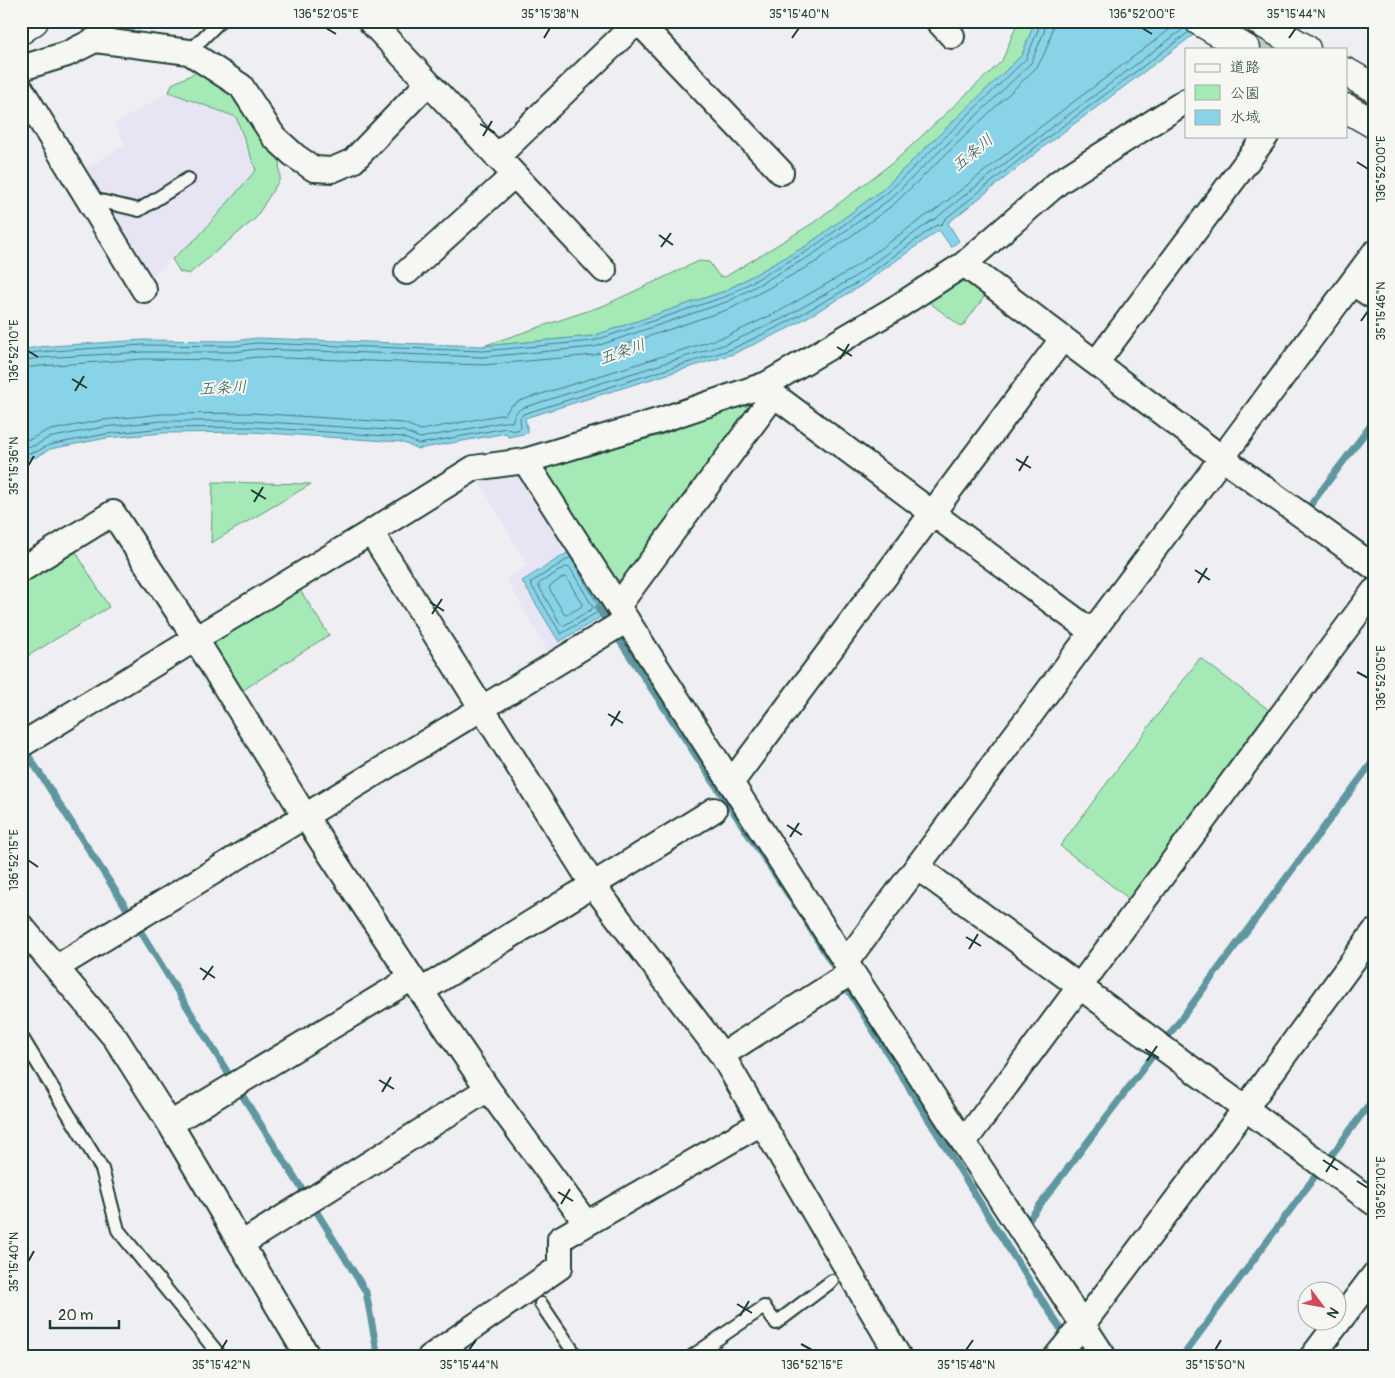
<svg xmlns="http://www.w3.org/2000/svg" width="1395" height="1378" viewBox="0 0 1395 1378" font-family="Pangolin,'Klee One',sans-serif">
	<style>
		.built { fill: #e7e5f4 }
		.green { fill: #a5eab6; stroke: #629475 }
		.water { fill: #88d3e8; stroke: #5e97a0 }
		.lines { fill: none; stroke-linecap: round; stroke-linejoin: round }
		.shore { stroke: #49797c; stroke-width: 1 }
		.stream { stroke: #5e97a0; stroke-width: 7 }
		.minor-tunnel { stroke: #c5cbcd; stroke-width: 24; stroke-dasharray: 24 12; stroke-linecap: butt }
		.service-casing { stroke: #1f3d34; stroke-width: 16 }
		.minor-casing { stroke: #1f3d34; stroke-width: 28 }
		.secondary-casing { stroke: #1f3d34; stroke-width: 31 }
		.primary-casing { stroke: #1f3d34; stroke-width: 31 }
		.service { stroke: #f6f6f2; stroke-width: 12 }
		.minor { stroke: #f6f6f2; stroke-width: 24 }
		.secondary { stroke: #f6f6f2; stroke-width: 28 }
		.primary { stroke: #f6f6f2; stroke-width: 28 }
		.ticks { fill: none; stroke: #1f3d34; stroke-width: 2 }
		.labels { text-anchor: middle; stroke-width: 4; stroke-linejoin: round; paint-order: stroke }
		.water-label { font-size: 16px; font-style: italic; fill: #345b58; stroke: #f6f6f2 }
		.neatline { fill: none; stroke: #1f3d34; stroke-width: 2 }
		.ticks-label { font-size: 12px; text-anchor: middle; fill: #1f3d34 }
	</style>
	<rect width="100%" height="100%" fill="#efeef3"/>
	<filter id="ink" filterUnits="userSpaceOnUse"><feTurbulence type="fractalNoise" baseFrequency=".02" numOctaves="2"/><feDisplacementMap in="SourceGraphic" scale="10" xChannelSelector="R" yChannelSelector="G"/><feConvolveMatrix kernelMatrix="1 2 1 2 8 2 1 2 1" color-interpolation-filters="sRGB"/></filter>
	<g filter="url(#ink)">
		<!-- built -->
		<path class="built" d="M 169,92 L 236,117 L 256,170 L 198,237 L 145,282 L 80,172 L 126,144 L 114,124 Z
			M 517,470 L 527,480 L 612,614 L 604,623 L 550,655 L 506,579 L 527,565 L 476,476 Z"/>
		<!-- green -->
		<path class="green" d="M 1018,21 L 1035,21 L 1022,55 L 882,190 L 806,246 L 725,291 L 593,336 L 483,346 L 605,305 L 699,261 L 709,262 L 719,276 L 725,277 L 813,223 L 896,160 L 1002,61 Z
			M 199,71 L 230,89 L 279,157 L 280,179 L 255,219 L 189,274 L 180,272 L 172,259 L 198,237 L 256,170 L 236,117 L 169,92 L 172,84 Z
			M 957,282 L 967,282 L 985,296 L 962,327 L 927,301 Z
			M 740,404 L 751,409 L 625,579 L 613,580 L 544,473 L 552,463 L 658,436 Z
			M 213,482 L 311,484 L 211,543 Z
			M 76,552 L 109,607 L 21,660 L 21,585 Z
			M 298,587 L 329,635 L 240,692 L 214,651 L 216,637 Z
			M 1200,658 L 1273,713 L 1132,901 L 1060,846 Z"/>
		<!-- water -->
		<path class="water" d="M 1035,21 L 1212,21 L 1050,142 L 948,223 L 959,241 L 951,247 L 939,230 L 859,287 L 787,329 L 733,354 L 525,418 L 528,433 L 508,437 L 507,433 L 418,449 L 401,442 L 252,432 L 163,433 L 107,438 L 50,449 L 37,457 L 21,459 L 21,350 L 37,347 L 143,340 L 234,341 L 256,338 L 483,346 L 593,336 L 725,291 L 806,246 L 882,190 L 1022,55 Z
			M 572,550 L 609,612 L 559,642 L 522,581 Z"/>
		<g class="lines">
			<!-- shore -->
			<path class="shore" d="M 21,355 L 38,352 L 143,345 L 234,346 L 256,343 L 483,351 L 593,341 L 727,296 L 809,250 L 886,194 L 1026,59 L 1038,30 L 1040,21
				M 21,361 L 39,358 L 144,352 L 234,352 L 257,349 L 483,357 L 594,347 L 729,301 L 812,255 L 890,199 L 1031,63 L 1044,32 L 1046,21
				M 21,368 L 40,366 L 144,359 L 234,360 L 257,357 L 483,365 L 594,355 L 732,308 L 816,262 L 894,204 L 1036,68 C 1044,58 1053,34 1053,21
				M 21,440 L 31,439 L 46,431 L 103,420 L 162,414 L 252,413 L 403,423 L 421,430 L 505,414 L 511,406 L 519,401 L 727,336 L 778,312 L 849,271 L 927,215 L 933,212 L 1039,128 L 1181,21
				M 21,447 L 34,446 L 48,438 L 104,427 L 162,421 L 252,421 L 403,431 L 420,438 L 504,422 L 512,422 L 515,413 L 522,408 L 729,343 L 782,319 L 853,278 L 931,221 L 937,218 L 941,214 L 1044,133 L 1186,27
				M 21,454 L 36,452 L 49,445 L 106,434 L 163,428 L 252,427 L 402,437 L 419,444 L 506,428 L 513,431 L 520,429 L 521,427 L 520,418 L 523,414 L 732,349 L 784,324 L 857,283 L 935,226 L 942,224 L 945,219 L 1047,138 L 1189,32
				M 571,558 L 601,610 L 561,634 L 530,583 L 568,559 Z
				M 566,567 L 570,568 L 593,607 L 592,609 L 563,626 L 561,625 L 538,585 L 540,583 Z
				M 564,577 L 567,578 L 582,604 L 581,607 L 566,615 L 564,614 L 549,588 L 550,586 Z"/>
			<!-- stream -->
			<path class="stream" d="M 1312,503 L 1374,421
				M 598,608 L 796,906
				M 28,755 L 129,912
				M 808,925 L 1007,1246 L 1079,1357
				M 141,932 L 228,1073
				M 1166,1039 L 1374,760
				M 242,1095 L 304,1192
				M 1328,1160 L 1374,1098
				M 315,1209 L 366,1292 L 378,1357
				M 1030,1218 L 1154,1054
				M 1182,1357 L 1316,1175"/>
			<!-- minor-tunnel -->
			<path class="minor-tunnel" d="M 1261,49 L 1296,21"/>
			<defs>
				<path id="service" d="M 189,52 L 220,21
					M 88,198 L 139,210 L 188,179
					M 21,1036 L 102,1169 L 118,1230 L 221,1357
					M 541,1304 L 577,1357
					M 691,1357 L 764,1307 L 776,1323 L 832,1281"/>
				<path id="minor" d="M 370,21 L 604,270
					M 638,21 L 781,172
					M 938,21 L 952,36
					M 21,66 L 28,66 L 67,54 L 95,40 L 189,52 L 241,86 L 274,137 L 295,156 L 314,169 L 332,170 L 353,161 L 428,83
					M 21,89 L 144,290
					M 497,157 L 638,21
					M 1374,253 L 1222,458 L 1374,567
					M 964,264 L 1059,182 L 1186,101
					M 407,272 L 514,175
					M 1352,283 L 1374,297
					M 1096,363 L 1266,136
					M 767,384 L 899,306 L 964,264 L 1222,458 L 846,962
					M 525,461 L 852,972 L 1104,1357
					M 371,532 L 474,468 L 525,461 L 658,421 L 767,384 L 774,395 L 1092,632
					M 21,570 L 113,513 L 195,638 L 305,816 L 412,978 L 488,1089 L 586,1223
					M 618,606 L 774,395
					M 21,745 L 371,532 L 593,885 L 722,1055 L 899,1357
					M 731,783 L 1063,338
					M 917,867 L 1374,1203
					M 21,926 L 116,1039 L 170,1124 L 308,1357
					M 57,967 L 627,620
					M 421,991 L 714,810
					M 722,1055 L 852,972
					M 170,1124 L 412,978
					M 964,1142 L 1374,591
					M 241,1244 L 488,1089
					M 430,1357 L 560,1267 L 560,1239 L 761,1123
					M 1056,1357 L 1083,1324 L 1245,1109 L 1374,932
					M 1312,1357 L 1374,1275"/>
				<path id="secondary" d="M 21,30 L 34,21"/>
				<path id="primary" d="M 1199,21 L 1246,49
					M 1259,21 L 1306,49
					M 1346,72 L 1374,88
					M 1346,108 L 1374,124"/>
			</defs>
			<!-- service casing -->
			<use href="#service" class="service-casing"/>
			<!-- minor casing -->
			<use href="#minor" class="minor-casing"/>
			<!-- secondary casing -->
			<use href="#secondary" class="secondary-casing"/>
			<!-- primary casing -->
			<use href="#primary" class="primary-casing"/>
			<!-- service -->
			<use href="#service" class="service"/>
			<!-- minor -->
			<use href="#minor" class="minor"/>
			<!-- secondary -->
			<use href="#secondary" class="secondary"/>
			<!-- primary -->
			<use href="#primary" class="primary"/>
		</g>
	</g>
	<!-- ticks -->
	<path class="ticks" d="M 326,28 L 336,34M 1142,28 L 1152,34M 544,38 L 550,28M 792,38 L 799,28M 1289,38 L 1296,28M 480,124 L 495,133M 483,136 L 492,121M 1357,162 L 1368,169M 659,235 L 673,245M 661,247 L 671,233M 1361,321 L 1368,311M 837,347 L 852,356M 28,351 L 38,357M 840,359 L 849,344M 72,379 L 87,388M 75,391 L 84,376M 1016,459 L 1031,468M 28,466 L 34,456M 1019,471 L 1028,456M 251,490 L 266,499M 254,502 L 263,487M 1195,570 L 1210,580M 1198,583 L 1207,568M 430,602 L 444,611M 432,614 L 442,599M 1357,672 L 1368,678M 608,714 L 623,723M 611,726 L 620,711M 787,825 L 802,835M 790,837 L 799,823M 28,860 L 38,867M 966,937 L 981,946M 969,949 L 978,934M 200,968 L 215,978M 203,980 L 213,966M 1145,1049 L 1159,1058M 1147,1061 L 1157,1046M 379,1080 L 394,1089M 382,1092 L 391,1077M 1323,1160 L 1338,1170M 1326,1172 L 1335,1158M 1357,1181 L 1368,1188M 558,1192 L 573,1201M 561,1204 L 570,1189M 28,1262 L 34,1251M 737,1304 L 752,1313M 740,1316 L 749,1301M 801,1344 L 812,1350M 221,1350 L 227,1340M 469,1350 L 476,1340M 966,1350 L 973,1340M 1215,1350 L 1221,1340"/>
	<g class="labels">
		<!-- water labels -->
		<g class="water-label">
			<text transform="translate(972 152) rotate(-40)" y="6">五条川</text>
			<text transform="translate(622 351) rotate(-19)" y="6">五条川</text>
			<text transform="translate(223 387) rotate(-3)" y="6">五条川</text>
		</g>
	</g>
	<!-- margin -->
	<rect width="1395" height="1378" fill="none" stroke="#f6f6f2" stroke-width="55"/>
	<!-- legend -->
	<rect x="1185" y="48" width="162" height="90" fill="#f6f6f2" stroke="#a0aca6"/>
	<rect x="1195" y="64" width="25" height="8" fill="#f6f6f2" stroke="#a0aca6"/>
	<text x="1230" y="72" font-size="15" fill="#1f3d34">道路</text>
	<rect x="1195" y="85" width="25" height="15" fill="#a5eab6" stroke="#a0aca6"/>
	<text x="1230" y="98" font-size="15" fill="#1f3d34">公園</text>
	<rect x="1195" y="110" width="25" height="15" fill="#88d3e8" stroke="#a0aca6"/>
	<text x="1230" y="122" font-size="15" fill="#1f3d34">水域</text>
	<!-- north arrow -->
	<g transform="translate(1322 1306) rotate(122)"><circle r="24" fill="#f6f6f2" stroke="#a0aca6"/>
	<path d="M0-4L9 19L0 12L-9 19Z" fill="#d1495b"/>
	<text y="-8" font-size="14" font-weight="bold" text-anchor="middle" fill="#1f3d34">N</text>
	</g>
	<!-- scale -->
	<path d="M50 1320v8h69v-8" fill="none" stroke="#1f3d34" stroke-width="2.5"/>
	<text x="58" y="1320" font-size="15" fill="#1f3d34" stroke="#f6f6f2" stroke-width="4" paint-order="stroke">20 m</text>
	<rect x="28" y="28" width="1340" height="1322" class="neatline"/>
	<g class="ticks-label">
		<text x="326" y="18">136°52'05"E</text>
		<text x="550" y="18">35°15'38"N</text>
		<text x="799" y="18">35°15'40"N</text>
		<text x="1142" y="18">136°52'00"E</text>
		<text x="1296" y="18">35°15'44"N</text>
		<text transform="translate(1381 169) rotate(-90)" y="4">136°52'00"E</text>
		<text transform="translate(1381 311) rotate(-90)" y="4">35°15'46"N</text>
		<text transform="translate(14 351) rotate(-90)" y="4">136°52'10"E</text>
		<text transform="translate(14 466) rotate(-90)" y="4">35°15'36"N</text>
		<text transform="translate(1381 678) rotate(-90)" y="4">136°52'05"E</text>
		<text transform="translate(14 860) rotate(-90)" y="4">136°52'15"E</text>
		<text transform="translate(1381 1188) rotate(-90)" y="4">136°52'10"E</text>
		<text transform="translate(14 1262) rotate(-90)" y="4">35°15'40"N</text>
		<text x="221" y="1369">35°15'42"N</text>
		<text x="469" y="1369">35°15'44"N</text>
		<text x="812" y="1369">136°52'15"E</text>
		<text x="966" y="1369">35°15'48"N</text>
		<text x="1215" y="1369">35°15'50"N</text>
	</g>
</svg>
